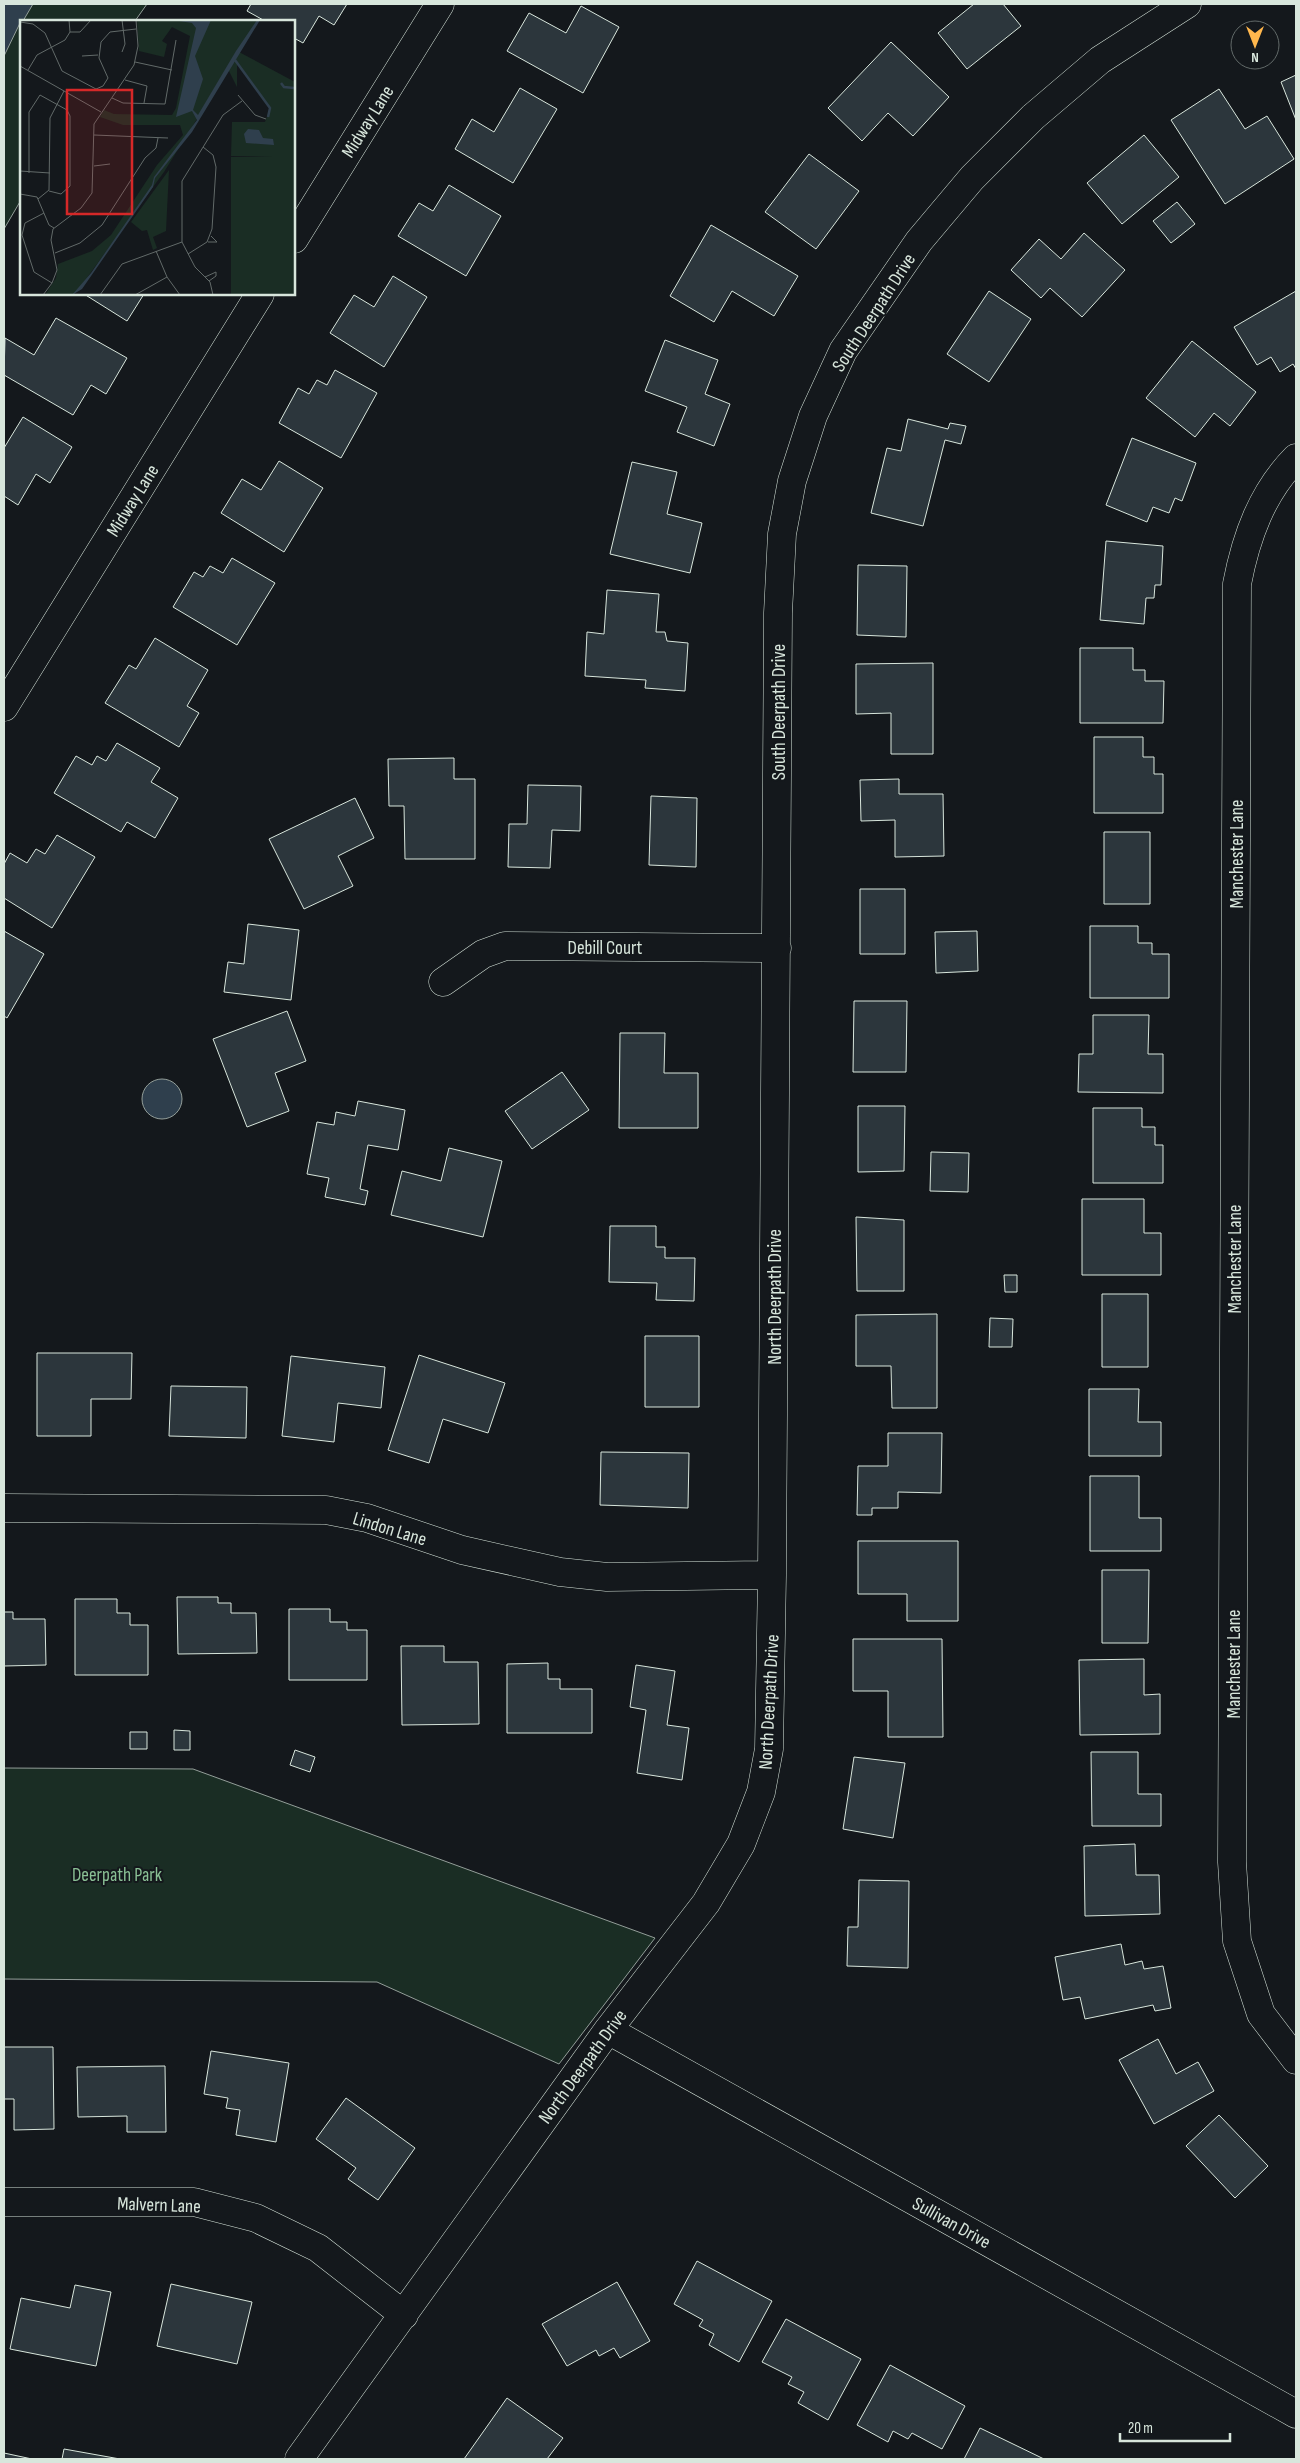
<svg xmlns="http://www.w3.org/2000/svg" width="1300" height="2463" viewBox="0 0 1300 2463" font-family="'Sofia Sans Condensed',sans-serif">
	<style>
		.green { fill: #1a2d24; stroke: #939e99 }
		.water { fill: #2f3f4d; stroke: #939e99 }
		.building { fill: #2c363c; stroke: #d8e6dc }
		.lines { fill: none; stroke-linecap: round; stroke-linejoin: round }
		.minor-casing { stroke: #d8e6dc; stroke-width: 29 }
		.minor { stroke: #14181c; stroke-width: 28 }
		.labels { text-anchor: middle; stroke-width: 4; stroke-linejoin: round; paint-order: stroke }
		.street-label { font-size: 19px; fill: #d8e6dc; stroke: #14181c }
		.park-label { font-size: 19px; fill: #8ac095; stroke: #14181c }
		.inset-river { fill: none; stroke: #2f3f4d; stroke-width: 2.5 }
		.inset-road { fill: none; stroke: #626a69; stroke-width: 1 }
		.view { fill: #d62828; fill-opacity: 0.15; stroke: #d62828; stroke-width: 2.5 }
		.inset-edge { fill: none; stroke: #d8e6dc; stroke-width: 2.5 }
	</style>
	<rect width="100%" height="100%" fill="#14181c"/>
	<!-- green -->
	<path class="green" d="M 4,4 L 147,4 L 135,21 L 21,21 L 21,200 L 4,229 Z
		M 4,1768 L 193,1769 L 655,1938 L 559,2064 L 377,1982 L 4,1979 Z"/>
	<!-- water -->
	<path class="water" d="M 4,4 L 33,4 L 23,21 L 21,21 L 4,56 Z
		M142 1099a20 20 0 1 1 40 0a20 20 0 1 1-40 0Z"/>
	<!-- building -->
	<path class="building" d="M 251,4 L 347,4 L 334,25 L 319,16 L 303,43 L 294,38 L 294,21 L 265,21 L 247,11 Z
		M 974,4 L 1003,4 L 1021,26 L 967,69 L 938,33 Z
		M 581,6 L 619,27 L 583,93 L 507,51 L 529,13 L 566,33 Z
		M 891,42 L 949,97 L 913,136 L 888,113 L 862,141 L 828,108 Z
		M 1296,75 L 1296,120 L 1281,82 Z
		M 520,88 L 557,109 L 513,183 L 455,149 L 472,119 L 494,132 Z
		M 1219,89 L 1245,129 L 1267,116 L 1294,159 L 1225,204 L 1171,120 Z
		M 1144,135 L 1179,177 L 1122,224 L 1087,183 Z
		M 809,154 L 859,191 L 816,249 L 765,212 Z
		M 449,185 L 501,216 L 466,276 L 398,236 L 419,203 L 433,211 Z
		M 1177,202 L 1195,224 L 1171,243 L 1153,221 Z
		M 711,225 L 798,276 L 774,316 L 732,291 L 714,322 L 670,296 Z
		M 1084,233 L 1125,270 L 1082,317 L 1050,288 L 1041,298 L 1011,270 L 1039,239 L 1061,259 Z
		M 393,276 L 427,297 L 384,367 L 330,333 L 354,295 L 374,307 Z
		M 989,291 L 1031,319 L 989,382 L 947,354 Z
		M 1296,291 L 1296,369 L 1293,364 L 1280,372 L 1271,357 L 1257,365 L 1234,327 Z
		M 84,294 L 144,294 L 127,321 Z
		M 56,318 L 127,358 L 106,394 L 91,385 L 73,415 L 4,375 L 5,338 L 34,355 Z
		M 665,340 L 718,360 L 705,394 L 730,404 L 714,446 L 677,432 L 687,407 L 645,391 Z
		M 1192,341 L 1256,392 L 1230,426 L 1214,413 L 1195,437 L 1146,398 Z
		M 335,370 L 377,393 L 341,458 L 279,423 L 298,388 L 309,394 L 317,380 L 327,385 Z
		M 23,417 L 72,447 L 50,483 L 36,474 L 18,505 L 4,496 L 4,448 Z
		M 908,419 L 948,429 L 950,423 L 966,426 L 961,444 L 945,440 L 923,526 L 871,513 L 887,448 L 901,451 Z
		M 1132,438 L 1196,463 L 1182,501 L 1175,498 L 1169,513 L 1153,507 L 1147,522 L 1106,505 Z
		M 279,461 L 323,488 L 284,552 L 221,513 L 242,479 L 261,490 Z
		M 632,462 L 677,472 L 667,514 L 702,523 L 690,573 L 610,554 Z
		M 1106,541 L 1163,546 L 1161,585 L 1155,585 L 1154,598 L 1146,598 L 1144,624 L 1100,620 Z
		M 232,558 L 275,583 L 237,645 L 173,607 L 194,572 L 203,577 L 210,566 L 223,573 Z
		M 858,565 L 907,566 L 906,637 L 857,635 Z
		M 607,590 L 659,594 L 656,632 L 665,632 L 667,641 L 688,643 L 685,691 L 645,688 L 646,680 L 585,676 L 587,632 L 604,634 Z
		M 155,638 L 208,670 L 187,706 L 199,713 L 179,747 L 105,703 L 129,665 L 136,669 Z
		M 1080,648 L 1133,648 L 1133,670 L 1145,670 L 1145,681 L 1164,681 L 1163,723 L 1080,723 Z
		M 933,663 L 933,754 L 891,754 L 891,713 L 856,714 L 856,664 Z
		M 1094,737 L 1143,737 L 1143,757 L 1154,757 L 1154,774 L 1163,774 L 1163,813 L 1094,813 Z
		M 117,743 L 160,768 L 151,782 L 178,798 L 155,838 L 127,822 L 121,832 L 54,793 L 76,756 L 92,765 L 97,756 L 106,761 Z
		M 454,758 L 454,779 L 475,779 L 475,859 L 405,859 L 404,806 L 389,806 L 388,759 Z
		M 899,779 L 899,794 L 943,794 L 944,856 L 895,857 L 895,820 L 861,821 L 860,780 Z
		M 528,785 L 581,786 L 580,831 L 552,830 L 550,868 L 508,867 L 509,824 L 527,824 Z
		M 651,796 L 697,798 L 696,867 L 649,865 Z
		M 355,798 L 374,838 L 338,856 L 353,886 L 304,909 L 269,839 Z
		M 1104,832 L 1150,832 L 1150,904 L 1104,904 Z
		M 57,835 L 95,857 L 52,928 L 4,898 L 4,864 L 10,853 L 27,863 L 36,849 L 45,854 Z
		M 860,889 L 905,889 L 905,954 L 860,954 Z
		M 248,924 L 299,930 L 291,1000 L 224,992 L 228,962 L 244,964 Z
		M 1090,926 L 1138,926 L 1138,943 L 1152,943 L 1152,954 L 1169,954 L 1169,998 L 1090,998 Z
		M 4,931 L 44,954 L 7,1018 L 4,1016 Z
		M 977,931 L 978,971 L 936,973 L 935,932 Z
		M 854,1001 L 907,1001 L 906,1072 L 853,1072 Z
		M 287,1011 L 306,1061 L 275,1073 L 289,1111 L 247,1127 L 213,1039 Z
		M 1093,1015 L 1149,1015 L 1148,1054 L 1163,1054 L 1163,1093 L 1078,1092 L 1079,1054 L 1093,1054 Z
		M 620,1033 L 665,1033 L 664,1073 L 698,1073 L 698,1128 L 619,1128 Z
		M 562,1072 L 589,1110 L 532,1149 L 505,1111 Z
		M 358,1101 L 405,1110 L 398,1150 L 368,1145 L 360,1189 L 368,1191 L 365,1205 L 325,1197 L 329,1178 L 307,1174 L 317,1122 L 334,1125 L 336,1112 L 355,1116 Z
		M 858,1106 L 905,1106 L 904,1171 L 858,1172 Z
		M 1093,1108 L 1142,1108 L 1142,1127 L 1155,1127 L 1155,1145 L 1163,1145 L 1163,1183 L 1093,1183 Z
		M 449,1148 L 502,1161 L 483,1237 L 391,1215 L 402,1171 L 441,1181 Z
		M 931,1152 L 969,1153 L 968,1192 L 930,1191 Z
		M 1082,1199 L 1144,1199 L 1144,1233 L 1161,1233 L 1161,1275 L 1082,1275 Z
		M 856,1217 L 904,1220 L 904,1291 L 857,1291 Z
		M 610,1226 L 656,1226 L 656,1247 L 665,1247 L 665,1258 L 695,1258 L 694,1301 L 656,1300 L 657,1283 L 609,1282 Z
		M 1004,1275 L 1017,1275 L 1017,1292 L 1005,1292 Z
		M 1102,1294 L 1148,1294 L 1148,1367 L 1102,1367 Z
		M 937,1314 L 937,1408 L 892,1408 L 891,1366 L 856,1366 L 856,1315 Z
		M 990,1318 L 1013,1319 L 1012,1347 L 989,1347 Z
		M 645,1336 L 699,1336 L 699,1407 L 645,1407 Z
		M 37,1353 L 132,1353 L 131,1399 L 91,1399 L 91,1436 L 37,1436 Z
		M 419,1355 L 505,1383 L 488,1433 L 443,1419 L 429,1463 L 388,1450 Z
		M 291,1356 L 385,1367 L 381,1408 L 338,1403 L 334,1442 L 282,1436 Z
		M 171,1386 L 247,1387 L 246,1438 L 169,1436 Z
		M 1089,1389 L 1139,1389 L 1138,1422 L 1161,1422 L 1161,1456 L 1089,1456 Z
		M 888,1433 L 942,1433 L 941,1493 L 898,1492 L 898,1508 L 872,1508 L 872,1515 L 857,1515 L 858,1466 L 888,1466 Z
		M 601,1452 L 689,1453 L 688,1508 L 600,1505 Z
		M 1090,1476 L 1139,1476 L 1139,1518 L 1161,1518 L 1161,1551 L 1090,1551 Z
		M 858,1541 L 958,1541 L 958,1621 L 907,1621 L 907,1594 L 858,1594 Z
		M 1102,1570 L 1149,1570 L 1148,1643 L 1102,1643 Z
		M 177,1597 L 218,1597 L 218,1603 L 231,1603 L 231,1613 L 256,1613 L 257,1653 L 178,1654 Z
		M 75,1599 L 117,1599 L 117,1613 L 130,1613 L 130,1625 L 148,1625 L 148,1675 L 75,1675 Z
		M 289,1609 L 330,1609 L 330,1622 L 347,1622 L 347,1630 L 367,1630 L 367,1680 L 289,1680 Z
		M 4,1612 L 13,1612 L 13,1619 L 45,1619 L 46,1665 L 4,1666 Z
		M 853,1639 L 942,1639 L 943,1737 L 888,1737 L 888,1691 L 853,1691 Z
		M 401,1646 L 444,1646 L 444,1662 L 478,1662 L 479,1724 L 402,1725 Z
		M 1144,1659 L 1144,1695 L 1160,1694 L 1160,1734 L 1080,1735 L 1079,1660 Z
		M 548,1663 L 548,1679 L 560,1679 L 560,1689 L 592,1689 L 592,1733 L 507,1733 L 507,1664 Z
		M 636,1665 L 675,1671 L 667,1725 L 689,1728 L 682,1780 L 637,1773 L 646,1710 L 630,1707 Z
		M 174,1730 L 190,1731 L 190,1750 L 174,1750 Z
		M 130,1732 L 147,1732 L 147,1749 L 130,1749 Z
		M 295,1750 L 315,1757 L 310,1772 L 290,1765 Z
		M 1091,1752 L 1138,1752 L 1138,1794 L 1161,1794 L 1161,1826 L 1092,1826 Z
		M 854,1757 L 905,1763 L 893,1838 L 843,1829 Z
		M 1135,1844 L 1136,1875 L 1159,1875 L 1160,1914 L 1085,1916 L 1084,1846 Z
		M 859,1880 L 909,1881 L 908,1968 L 847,1966 L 848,1927 L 858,1927 Z
		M 1121,1944 L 1125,1965 L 1142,1961 L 1144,1969 L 1163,1966 L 1171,2008 L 1155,2011 L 1153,2005 L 1085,2019 L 1080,1997 L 1063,2000 L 1055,1957 Z
		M 1158,2039 L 1176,2074 L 1198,2062 L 1214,2091 L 1154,2124 L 1119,2060 Z
		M 4,2047 L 53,2047 L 54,2129 L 14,2130 L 14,2099 L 4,2099 Z
		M 211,2051 L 289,2063 L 276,2142 L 236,2135 L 240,2110 L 226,2108 L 228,2098 L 204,2094 Z
		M 165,2066 L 166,2132 L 127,2132 L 127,2116 L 78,2117 L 77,2067 Z
		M 346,2098 L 415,2148 L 378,2200 L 348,2179 L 356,2168 L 316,2139 Z
		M 1219,2115 L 1268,2166 L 1235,2198 L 1186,2146 Z
		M 697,2261 L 772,2301 L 739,2362 L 709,2345 L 714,2334 L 699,2326 L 703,2320 L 674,2304 Z
		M 617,2282 L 650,2341 L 620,2358 L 614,2348 L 599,2356 L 596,2350 L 567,2366 L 542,2324 Z
		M 171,2284 L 252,2302 L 237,2364 L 157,2346 Z
		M 75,2285 L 111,2292 L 96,2366 L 10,2349 L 21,2298 L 70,2308 Z
		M 786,2319 L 861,2359 L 828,2420 L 798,2403 L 804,2392 L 788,2384 L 792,2377 L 762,2362 Z
		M 890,2365 L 965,2406 L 942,2449 L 912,2433 L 908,2439 L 893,2431 L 888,2442 L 857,2425 Z
		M 507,2398 L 563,2438 L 547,2459 L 464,2459 Z
		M 980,2428 L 1044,2459 L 964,2459 Z
		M 64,2449 L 120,2459 L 62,2459 Z
		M 4,2453 L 32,2459 L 4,2459 Z"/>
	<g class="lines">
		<defs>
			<path id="minor" d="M 294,239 L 440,4
				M 1296,458 C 1262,492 1246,537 1237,584 L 1232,1862 L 1237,1941 L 1261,2014 L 1296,2060
				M 4,707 L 260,294
				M 443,982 L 483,954 L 505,946 L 777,948
				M 4,1508 L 326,1510 L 367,1518 L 462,1550 L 560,1572 L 607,1577 L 772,1575
				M 608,2030 L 1296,2414
				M 4,2202 L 194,2202 L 256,2218 L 318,2248 L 404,2315
				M 299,2459 L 608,2030 L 706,1903 L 741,1844 L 761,1792 L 769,1749 L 772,1575 L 778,613 L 782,534 L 792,481 L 813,416 L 843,351 L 919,241 L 972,178 L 1033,117 L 1100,60 L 1187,4"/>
		</defs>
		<!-- minor casing -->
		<use href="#minor" class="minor-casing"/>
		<!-- minor -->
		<use href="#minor" class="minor"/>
	</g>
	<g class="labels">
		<!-- street labels -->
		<g class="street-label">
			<text transform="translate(367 121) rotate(-58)" y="7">Midway Lane</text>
			<text transform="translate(873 312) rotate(-57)" y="7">South Deerpath Drive</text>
			<text transform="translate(132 500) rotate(-58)" y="7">Midway Lane</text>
			<text transform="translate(778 712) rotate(-90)" y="7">South Deerpath Drive</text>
			<text transform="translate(1236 854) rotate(-90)" y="7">Manchester Lane</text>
			<text x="605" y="954">Debill Court</text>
			<text transform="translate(1234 1259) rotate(-90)" y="7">Manchester Lane</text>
			<text transform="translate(774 1297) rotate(-90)" y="7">North Deerpath Drive</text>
			<text transform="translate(390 1528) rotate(17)" y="7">Lindon Lane</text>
			<text transform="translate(1233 1664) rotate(-90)" y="7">Manchester Lane</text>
			<text transform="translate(768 1702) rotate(-87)" y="7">North Deerpath Drive</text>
			<text transform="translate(582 2066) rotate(-54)" y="7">North Deerpath Drive</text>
			<text transform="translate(159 2204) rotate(2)" y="7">Malvern Lane</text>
			<text transform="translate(952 2222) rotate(29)" y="7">Sullivan Drive</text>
		</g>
		<!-- park labels -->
		<g class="park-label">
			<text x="117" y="1881">Deerpath Park</text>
		</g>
	</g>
	<!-- overview -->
	<g transform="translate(20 20)">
		<rect width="275" height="275" fill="#14181c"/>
		<path d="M 117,0 L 239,0 L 219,32 L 275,62 L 275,275 L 211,275 L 211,137 L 253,136 L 211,136 L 212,102 L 245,102 L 250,88 L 217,43 L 217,67 L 208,49 L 144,152 L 58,270 L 53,275 L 25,275 L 36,258 L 38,244 L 72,231 L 91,215 L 137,145 L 163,115 L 160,105 L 103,105 L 80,97 L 84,90 L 94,94 L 152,95 L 156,88 L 170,16 L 152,7 L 142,21 L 147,24 L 144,37 L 119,31 ZM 149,150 L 146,211 L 133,217 L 137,228 L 133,230 L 127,210 L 122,211 L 111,202 Z" fill="#1a2d24"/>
		<path d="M 153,0 L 191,0 L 175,36 L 183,59 L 173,90 L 178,95 L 216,31 L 237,0 L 240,0 L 172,112 L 135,158 L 133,167 L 62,269 L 52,275 L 71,253 L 132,165 L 134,157 L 177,100 L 172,91 L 156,97 L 176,8 L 172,3 ZM 228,109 L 239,110 L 243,118 L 253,119 L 254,125 L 226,123 L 224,114 Z" fill="#2f3f4d"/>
		<path class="inset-river" d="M 215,40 L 250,88 L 248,97M 261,63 L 264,67 L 274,68"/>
		<path class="inset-road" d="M 0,2 L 13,4 L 25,13 L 42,51 L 76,69 L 83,66 L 88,58 L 79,38 L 81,22 L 90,12 L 116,9M 50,12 L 60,12 L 71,0M 102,32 L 105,24 L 102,0M 62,36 L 78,35M 115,42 L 152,50M 0,46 L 81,92M 8,50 L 17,35 L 45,20 L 50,12 L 49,0M 105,60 L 127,66 L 124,83M 218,75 L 235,95 L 246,99M 92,78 L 103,83 L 145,84 L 156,20M 74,115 L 148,118M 74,146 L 90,144M 0,151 L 30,153M 9,153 L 9,92 L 20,75 L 47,90 L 50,96 L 50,166 L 41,174 L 29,171M 0,174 L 17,177 L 29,205 L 34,208M 18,179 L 29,170 L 30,98 L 44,71M 24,193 L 5,203 L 2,215 L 14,252 L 32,263M 188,222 L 197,222 L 191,216M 136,231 L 147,257 L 160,275M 35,233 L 60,223 L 82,205 L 125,138 L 136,128 L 138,118M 168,234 L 187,222 L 192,209 L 196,147 L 193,135 L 183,127M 185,257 L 196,252 L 196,256 L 189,261M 23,275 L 32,263 L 37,250 L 31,220 L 33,209 L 61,188 L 72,173 L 74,104 L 114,45 L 118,26 L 116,0M 80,275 L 102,244 L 162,222M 115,275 L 147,257M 193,275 L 190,262 L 175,247 L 162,222 L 162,161 L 203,95 L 222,81"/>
		<path class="view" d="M 47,70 L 112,70 L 112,194 L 47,194 Z"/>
		<rect width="275" height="275" class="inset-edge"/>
	</g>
	<!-- border -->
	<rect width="1300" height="2463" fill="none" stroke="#d8e6dc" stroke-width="10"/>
	<!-- north arrow -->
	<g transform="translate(1255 45) rotate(180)"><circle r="24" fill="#14181c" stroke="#626a69"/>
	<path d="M0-4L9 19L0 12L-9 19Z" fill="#ffb74d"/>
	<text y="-8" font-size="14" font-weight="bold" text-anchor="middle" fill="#d8e6dc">N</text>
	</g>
	<!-- scale -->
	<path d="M1120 2433v8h110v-8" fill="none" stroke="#d8e6dc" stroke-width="2.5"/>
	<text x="1128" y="2433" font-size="15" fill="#d8e6dc" stroke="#14181c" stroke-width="4" paint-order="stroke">20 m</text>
</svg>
